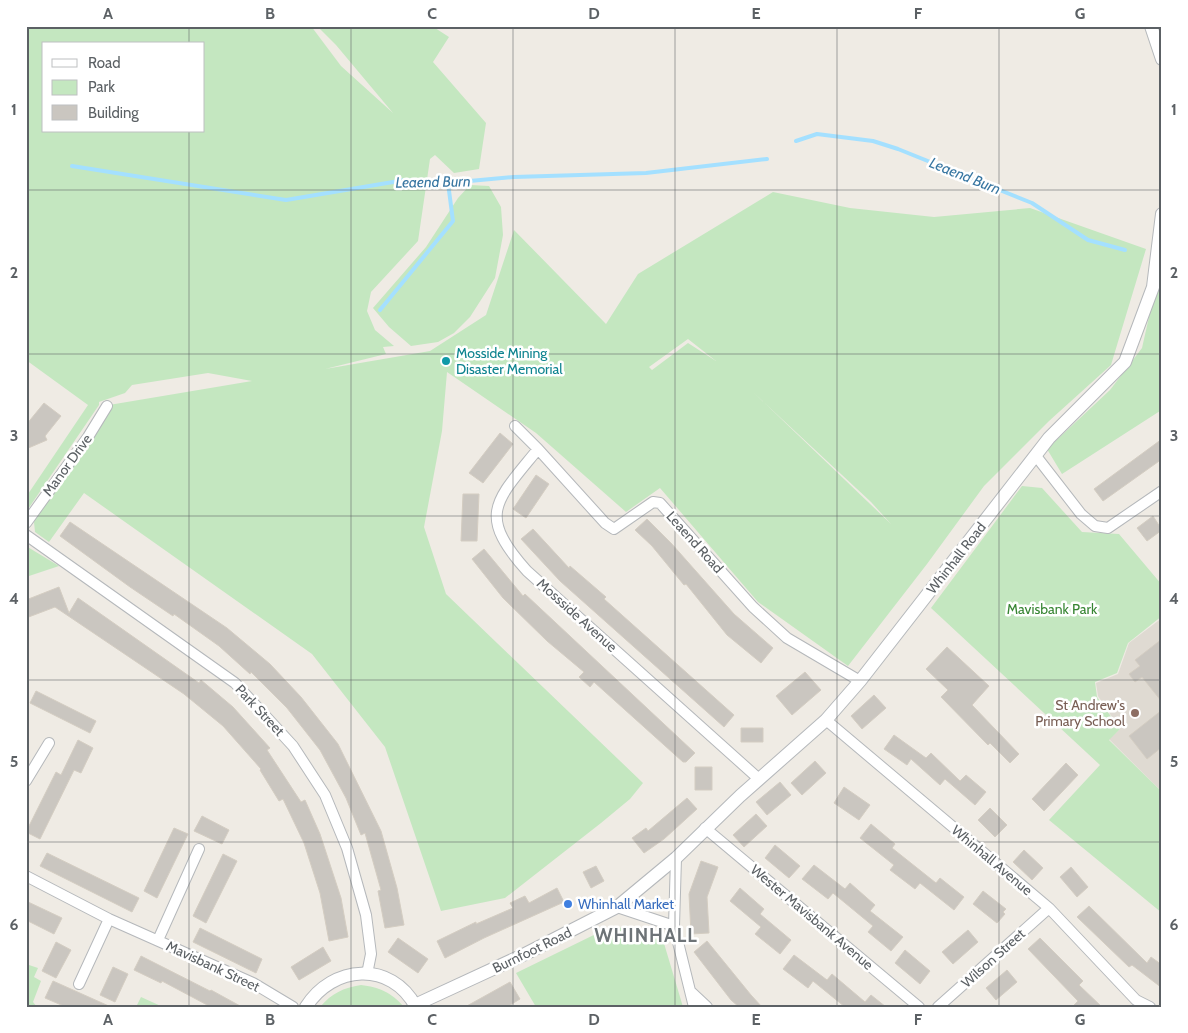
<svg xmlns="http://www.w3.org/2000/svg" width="1188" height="1033" viewBox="0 0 1188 1033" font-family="Cabin,sans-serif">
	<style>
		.education { fill: #dfdad2 }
		.green { fill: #c4e7c0; fill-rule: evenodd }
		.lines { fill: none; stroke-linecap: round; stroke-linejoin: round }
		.stream { stroke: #a4e0ff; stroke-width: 4 }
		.building { fill: #cac6c0; stroke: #d4cdc2 }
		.minor-casing { stroke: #b5b8bb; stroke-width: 12 }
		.tertiary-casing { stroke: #b5b8bb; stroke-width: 14 }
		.minor { stroke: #fff; stroke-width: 10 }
		.tertiary { stroke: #fff; stroke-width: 12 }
		.grid { fill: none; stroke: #5c6165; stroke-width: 1; stroke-opacity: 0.55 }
		.culture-dot { fill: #0f9aa8; stroke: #fff; stroke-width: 2 }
		.education-dot { fill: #8d6e63; stroke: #fff; stroke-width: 2 }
		.shop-dot { fill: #3f7fe0; stroke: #fff; stroke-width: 2 }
		.labels { text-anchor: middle; stroke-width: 5; stroke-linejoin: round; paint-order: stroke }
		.culture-label { font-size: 14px; fill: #0d838f; stroke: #fff; text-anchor: start }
		.street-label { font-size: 14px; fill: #5c6165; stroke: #fff }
		.park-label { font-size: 14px; fill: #378533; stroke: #fff }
		.education-label { font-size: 14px; fill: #785e54; stroke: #fff; text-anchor: end }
		.shop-label { font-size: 14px; fill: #366cbe; stroke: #fff; text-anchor: start }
		.water-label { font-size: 15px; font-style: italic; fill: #3977a2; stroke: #fff }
		.district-label { font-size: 19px; font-weight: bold; letter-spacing: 1px; fill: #6d7377; stroke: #fff }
		.neatline { fill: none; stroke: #5c6165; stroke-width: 2 }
		.grid-label { font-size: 16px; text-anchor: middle; font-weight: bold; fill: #5c6165 }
	</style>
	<rect width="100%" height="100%" fill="#efebe4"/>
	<!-- education -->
	<path class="education" d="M 1162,618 L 1162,792 L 1109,739 L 1120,729 L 1098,696 L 1096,683 L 1118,674 L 1129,643 Z"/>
	<!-- green -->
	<path class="green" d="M 26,26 L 311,26 L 341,66 L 393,113 L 336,45 L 317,26 L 432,26 L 449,37 L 433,62 L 486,123 L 479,169 L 454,173 L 435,155 L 430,159 L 418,241 L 371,292 L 367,311 L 375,330 L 394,346 L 383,347 L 386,354 L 325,369 L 430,351 L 486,315 L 514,230 L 606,324 L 638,274 L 773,192 L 850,208 L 934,217 L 1030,208 L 1146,249 L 1111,365 L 1049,421 L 984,486 L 927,564 L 848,666 L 758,602 L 660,488 L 626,512 L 536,433 L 447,372 L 442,431 L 424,527 L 446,594 L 643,783 L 630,799 L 601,823 L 505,898 L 441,911 L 385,747 L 312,654 L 84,493 L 49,542 L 35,532 L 34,522 L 36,517 L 109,405 L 252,381 L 208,373 L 132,385 L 125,393 L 99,402 L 99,405 L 26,512 L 26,497 L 88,405 L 26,360 ZM 44,44 L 204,44 L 204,131 L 44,131 ZM 688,339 L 716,361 L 688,343 L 652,370 L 649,367 ZM 753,392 L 871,502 L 891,524 Z
		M 470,185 L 489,186 L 501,207 L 503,235 L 495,278 L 470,317 L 454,333 L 438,342 L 411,346 L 389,327 L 373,308 L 426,247 L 458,198 Z
		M 1162,259 L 1162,412 L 1160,411 L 1062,474 L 1047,449 L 1110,390 L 1142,348 Z
		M 1022,486 L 1042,488 L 1082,532 L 1119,534 L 1162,585 L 1162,616 L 1128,643 L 1117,673 L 1095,682 L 1097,697 L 1120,729 L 1109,740 L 1162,792 L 1162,913 L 1049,820 L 1100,765 L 931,608 Z
		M 26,546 L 59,566 L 26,577 Z
		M 626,927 L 642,928 L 663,940 L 683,1007 L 536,1007 L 516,973 L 604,930 Z
		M 26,964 L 38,968 L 34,977 L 41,981 L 33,1002 L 37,1007 L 26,1007 Z
		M 361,985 C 379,987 391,992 404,1007 L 320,1007 C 332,993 343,988 361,985 Z
		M 141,997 L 163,1007 L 136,1007 Z"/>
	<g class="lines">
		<!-- stream -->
		<path class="stream" d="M 796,141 L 817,134 L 873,141 L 898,149 L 1032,203 L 1088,240 L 1125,250
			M 72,166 L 286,200 L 405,180 L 448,183 L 514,177 L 646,173 L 767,159
			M 380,310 L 453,221 L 448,183"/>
	</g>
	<!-- building -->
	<path class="building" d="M 44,403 L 61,416 L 45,436 L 47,440 L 26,449 L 26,425 Z
		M 500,433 L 513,444 L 483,483 L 469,473 Z
		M 1162,439 L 1162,459 L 1103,501 L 1094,489 Z
		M 536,475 L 549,484 L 526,518 L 513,509 Z
		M 463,494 L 479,494 L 477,541 L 461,541 Z
		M 1153,516 L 1162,530 L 1147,541 L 1137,528 Z
		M 647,519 L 671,543 L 734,614 L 773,648 L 761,663 L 727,635 L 686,584 L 684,585 L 652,546 L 635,530 Z
		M 70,522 L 227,628 L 270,664 L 301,697 L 338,744 L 381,831 L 397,888 L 404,925 L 385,928 L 378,891 L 381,890 L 365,833 L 361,835 L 346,798 L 320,750 L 287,708 L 251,672 L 250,674 L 219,646 L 174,614 L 173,616 L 130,587 L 60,536 Z
		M 533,529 L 569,568 L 570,566 L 606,597 L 604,599 L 734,715 L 724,727 L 560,581 L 521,539 Z
		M 484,549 L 523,596 L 525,594 L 695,753 L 686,762 L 683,762 L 594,682 L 590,687 L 579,677 L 584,672 L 547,641 L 503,598 L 472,559 Z
		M 59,587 L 69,613 L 78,598 L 199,683 L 201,680 L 233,707 L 270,748 L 267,750 L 301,802 L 305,800 L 320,834 L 341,898 L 348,937 L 329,941 L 320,893 L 304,843 L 283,799 L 279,801 L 260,770 L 261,769 L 223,726 L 184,694 L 55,607 L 26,618 L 26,600 Z
		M 1162,639 L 1162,702 L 1142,677 L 1135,682 L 1129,674 L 1140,666 L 1135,660 Z
		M 947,647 L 989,686 L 972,705 L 1019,754 L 1010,763 L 990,743 L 988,745 L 941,697 L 948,690 L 926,669 Z
		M 805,672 L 821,690 L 792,715 L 776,696 Z
		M 36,691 L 96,721 L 90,733 L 30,703 Z
		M 874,695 L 886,708 L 862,729 L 851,716 Z
		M 1162,710 L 1162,747 L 1147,759 L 1129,736 Z
		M 741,728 L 763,728 L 763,742 L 741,742 Z
		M 894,735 L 926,758 L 931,753 L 960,781 L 966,775 L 986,792 L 975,805 L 945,779 L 940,785 L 911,759 L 907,765 L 884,749 Z
		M 78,740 L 93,748 L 81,773 L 74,770 L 40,839 L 26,832 L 56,772 L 61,775 Z
		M 815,761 L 826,773 L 802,795 L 791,783 Z
		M 1066,763 L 1078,775 L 1044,811 L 1032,799 Z
		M 695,767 L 712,767 L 712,790 L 695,790 Z
		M 780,782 L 791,795 L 767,815 L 756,802 Z
		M 844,787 L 870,805 L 859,820 L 834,803 Z
		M 687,798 L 697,809 L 664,839 L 644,853 L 632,838 L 646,828 L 648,831 Z
		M 990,808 L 1007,825 L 995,837 L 978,820 Z
		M 756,814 L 767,826 L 744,847 L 733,835 Z
		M 202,816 L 229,830 L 222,844 L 194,831 Z
		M 871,824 L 895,844 L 892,848 L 936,883 L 940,878 L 964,897 L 954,910 L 920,883 L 915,889 L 890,870 L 894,865 L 860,838 Z
		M 174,828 L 188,834 L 157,898 L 144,891 Z
		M 775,845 L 800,866 L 789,878 L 765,858 Z
		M 1024,850 L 1043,868 L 1032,880 L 1013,862 Z
		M 47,853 L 139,898 L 132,912 L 40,866 Z
		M 223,854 L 237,861 L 206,923 L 193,916 Z
		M 701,861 L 718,867 L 707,897 L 709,933 L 691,934 L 689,894 Z
		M 814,865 L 845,889 L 850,883 L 875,905 L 870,911 L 903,937 L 891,951 L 868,932 L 873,926 L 833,893 L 828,899 L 802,879 Z
		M 596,866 L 604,881 L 591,888 L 583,872 Z
		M 1071,867 L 1088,887 L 1077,897 L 1060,877 Z
		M 557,888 L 564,902 L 484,938 L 445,958 L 437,941 L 476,922 L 476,924 L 513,908 L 510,903 L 525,896 L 529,903 Z
		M 740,888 L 764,909 L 760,914 L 791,940 L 780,954 L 755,934 L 761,927 L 730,901 Z
		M 983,891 L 1006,909 L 1003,912 L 1005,914 L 997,923 L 973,904 Z
		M 26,901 L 62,918 L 54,934 L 26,920 Z
		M 1089,906 L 1147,963 L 1151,957 L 1162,965 L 1162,988 L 1132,965 L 1129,967 L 1077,917 Z
		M 200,928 L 262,959 L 256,973 L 193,942 Z
		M 968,930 L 978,942 L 953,964 L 942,952 Z
		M 398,938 L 428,959 L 418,973 L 388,952 Z
		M 1040,938 L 1083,981 L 1079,985 L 1102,1007 L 1072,1007 L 1078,1001 L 1028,949 Z
		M 707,941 L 751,995 L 762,1007 L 739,1007 L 731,1000 L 694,952 Z
		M 56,942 L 71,950 L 56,978 L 42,971 Z
		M 323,947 L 331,961 L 299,980 L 291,967 Z
		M 905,950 L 930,971 L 920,984 L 895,963 Z
		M 794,955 L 827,980 L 832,974 L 865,1002 L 871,995 L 886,1007 L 845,1007 L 813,981 L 808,988 L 783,969 Z
		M 141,956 L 210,991 L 211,990 L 242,1007 L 211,1007 L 162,981 L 161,983 L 134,970 Z
		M 113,967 L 128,974 L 115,1002 L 100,995 Z
		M 1007,970 L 1017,982 L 996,1000 L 986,988 Z
		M 53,981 L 111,1007 L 66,1007 L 45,998 Z
		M 510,982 L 520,999 L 507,1007 L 465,1007 Z"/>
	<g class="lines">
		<defs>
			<path id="minor" d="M 515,426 L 538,449 C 496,501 476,514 527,571 L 759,779
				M 538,449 L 605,523 L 614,529 L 653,502 L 660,503 L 753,607 L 787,638 L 860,681
				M 1036,456 L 1081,514 L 1095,526 L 1108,528 L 1162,491
				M 26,523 L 88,437 L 107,406
				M 26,535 L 235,683 L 293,746 L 325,795 L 347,848 L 366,915 L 371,954 L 367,974
				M 826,720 L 1049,908 L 1136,1000 L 1150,1007
				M 26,781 L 49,743
				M 705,828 L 919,1007
				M 676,858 L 674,926 L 694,1007
				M 26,876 L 109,919 L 253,983 L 293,1007
				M 617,907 L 674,926
				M 158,940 L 199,849
				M 79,984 L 109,919
				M 691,992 L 707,1007
				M 938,1007 L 1049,908"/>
			<path id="tertiary" d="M 1151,26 L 1162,59
				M 415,1005 L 523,955 L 617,907 L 676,858 L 740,796 L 826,720 L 860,681 L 1049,438 L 1125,362 L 1153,287 L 1162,214
				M 306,1007 C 332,965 391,960 416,1007"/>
		</defs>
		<!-- minor casing -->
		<use href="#minor" class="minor-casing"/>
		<!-- tertiary casing -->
		<use href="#tertiary" class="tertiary-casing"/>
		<!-- minor -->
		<use href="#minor" class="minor"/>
		<!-- tertiary -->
		<use href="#tertiary" class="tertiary"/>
	</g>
	<!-- grid -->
	<path class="grid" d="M 189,26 L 189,44M 351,26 L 351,1007M 513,26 L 513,1007M 675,26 L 675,1007M 837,26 L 837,1007M 999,26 L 999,1007M 189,131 L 189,1007M 26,190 L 1162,190M 26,354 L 1162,354M 26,516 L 1162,516M 26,680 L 1162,680M 26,842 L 1162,842"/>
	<!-- markers -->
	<circle class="culture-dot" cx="446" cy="361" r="5"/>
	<circle class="education-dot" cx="1135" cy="713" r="5"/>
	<circle class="shop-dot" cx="568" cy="904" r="5"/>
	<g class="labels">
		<!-- culture labels -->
		<g class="culture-label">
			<text x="456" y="358">Mosside Mining<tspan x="456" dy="16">Disaster Memorial</tspan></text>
		</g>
		<!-- street labels -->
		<g class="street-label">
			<text transform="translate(67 465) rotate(-54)" y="5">Manor Drive</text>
			<text transform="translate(695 542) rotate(48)" y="5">Leaend Road</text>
			<text transform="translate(956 558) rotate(-52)" y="5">Whinhall Road</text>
			<text transform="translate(577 615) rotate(42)" y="5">Mossside Avenue</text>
			<text transform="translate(260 710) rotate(47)" y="5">Park Street</text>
			<text transform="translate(992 860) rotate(40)" y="5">Whinhall Avenue</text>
			<text transform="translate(812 917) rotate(40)" y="5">Wester Mavisbank Avenue</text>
			<text transform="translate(532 950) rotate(-26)" y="5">Burnfoot Road</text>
			<text transform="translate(993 958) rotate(-42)" y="5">Wilson Street</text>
			<text transform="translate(213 966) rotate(25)" y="5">Mavisbank Street</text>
		</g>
		<!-- park labels -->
		<g class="park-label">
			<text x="1052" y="614">Mavisbank Park</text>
		</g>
		<!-- education labels -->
		<g class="education-label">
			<text x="1125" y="710">St Andrew's<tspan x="1125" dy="16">Primary School</tspan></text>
		</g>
		<!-- shop labels -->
		<g class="shop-label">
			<text x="578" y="909">Whinhall Market</text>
		</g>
		<!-- water labels -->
		<g class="water-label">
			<text transform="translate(965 176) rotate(22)" y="5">Leaend Burn</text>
			<text transform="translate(433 182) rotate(-1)" y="5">Leaend Burn</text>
		</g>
		<!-- district labels -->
		<g class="district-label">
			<text x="646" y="942">WHINHALL</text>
		</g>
	</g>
	<!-- border -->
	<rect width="1188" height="1033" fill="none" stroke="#ffffff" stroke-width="55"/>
	<!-- legend -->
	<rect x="42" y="42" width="162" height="90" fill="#ffffff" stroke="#bec0c1"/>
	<rect x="52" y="59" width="25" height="8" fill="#ffffff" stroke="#bec0c1"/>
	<text x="88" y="68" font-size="15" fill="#5c6165">Road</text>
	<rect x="52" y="80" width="25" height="15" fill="#c4e7c0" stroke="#bec0c1"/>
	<text x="88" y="92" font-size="15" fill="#5c6165">Park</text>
	<rect x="52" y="105" width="25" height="15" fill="#cac6c0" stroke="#bec0c1"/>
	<text x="88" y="118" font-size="15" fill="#5c6165">Building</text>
	<rect x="28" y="28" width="1132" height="978" class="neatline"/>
	<g class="grid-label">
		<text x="108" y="19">A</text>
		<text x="270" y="19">B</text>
		<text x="432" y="19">C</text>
		<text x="594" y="19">D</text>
		<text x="756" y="19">E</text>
		<text x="918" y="19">F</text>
		<text x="1080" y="19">G</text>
		<text x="14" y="115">1</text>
		<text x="1174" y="115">1</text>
		<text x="14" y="278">2</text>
		<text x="1174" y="278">2</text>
		<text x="14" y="441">3</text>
		<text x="1174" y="441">3</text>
		<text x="14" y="604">4</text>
		<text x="1174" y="604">4</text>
		<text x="14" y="767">5</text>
		<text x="1174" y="767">5</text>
		<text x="14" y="930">6</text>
		<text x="1174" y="930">6</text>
		<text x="108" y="1025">A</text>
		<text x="270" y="1025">B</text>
		<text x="432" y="1025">C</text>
		<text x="594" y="1025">D</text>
		<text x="756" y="1025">E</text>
		<text x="918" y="1025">F</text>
		<text x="1080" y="1025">G</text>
	</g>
</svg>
